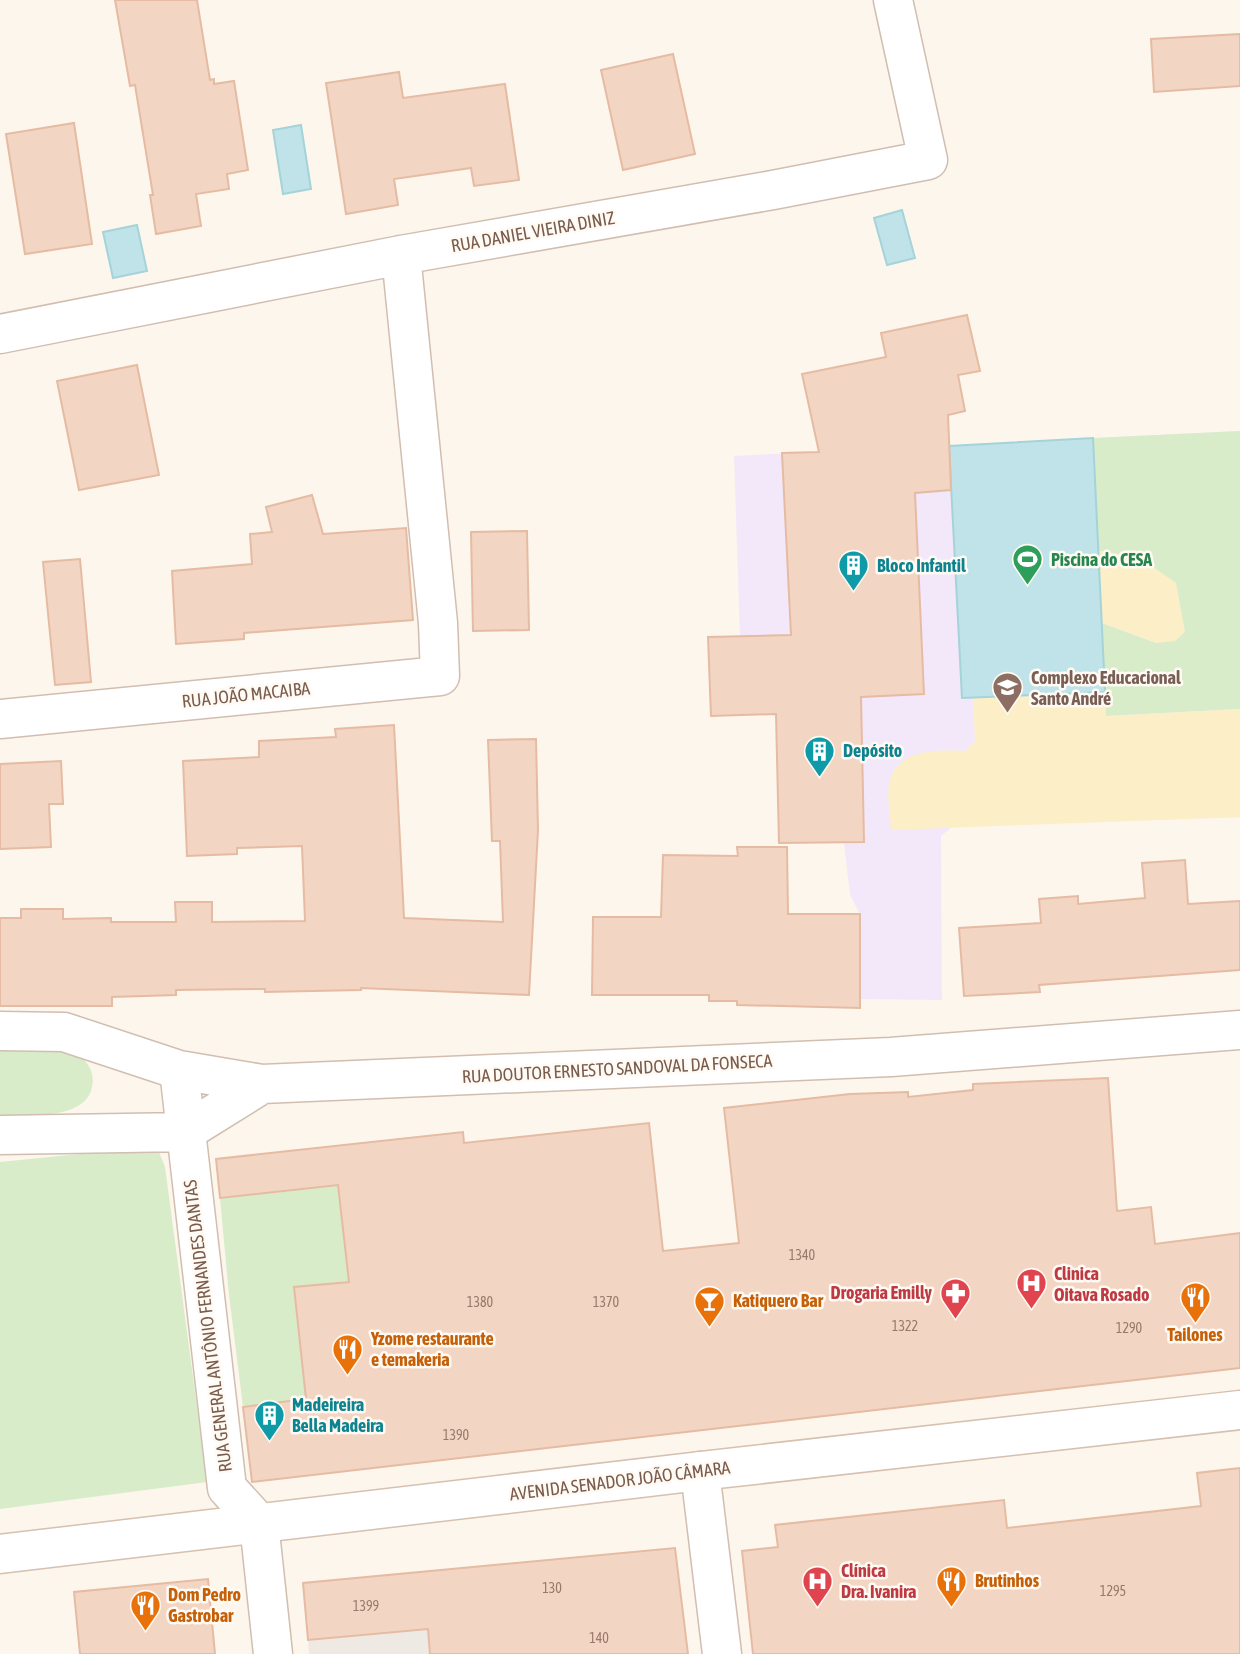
<svg xmlns="http://www.w3.org/2000/svg" width="1240" height="1654" viewBox="0 0 1240 1654" font-family="'Asap Condensed',sans-serif">
	<style>
		.industrial { fill: #efe9e4 }
		.education { fill: #f3e8fa }
		.green { fill: #d8ecc9 }
		.sand { fill: #fcefc7 }
		.water { fill: #bfe3e8; stroke: #a5d3da; stroke-width: 2 }
		.building { fill: #f3d5c3; stroke: #e6bba3; stroke-width: 2 }
		.lines { fill: none; stroke-linecap: round; stroke-linejoin: round }
		.street-casing { stroke: #d1beb0; stroke-width: 41 }
		.secondary-casing { stroke: #d6c0b0; stroke-width: 41 }
		.street { stroke: #fff; stroke-width: 38 }
		.secondary { stroke: #fff; stroke-width: 38 }
		.labels { text-anchor: middle; stroke-width: 5; stroke-linejoin: round; paint-order: stroke }
		.number-label { font-size: 14px; fill: #987a6a }
		.street-label { font-size: 18px; fill: #7a5c4d; stroke: #fffaf3 }
		.leisure-label { font-size: 18px; font-weight: bold; fill: #27864d; stroke: #fffaf3; text-anchor: start }
		.culture-label { font-size: 18px; font-weight: bold; fill: #0d838f; stroke: #fffaf3; text-anchor: start }
		.education-label { font-size: 18px; font-weight: bold; fill: #785e54; stroke: #fffaf3; text-anchor: start }
		.health-label { font-size: 18px; font-weight: bold; fill: #be3a42; stroke: #fffaf3; text-anchor: start }
		.food-label { font-size: 18px; font-weight: bold; fill: #c56008; stroke: #fffaf3; text-anchor: start }
	</style>
	<rect width="100%" height="100%" fill="#fdf6ec"/>
	<!-- industrial -->
	<path class="industrial" d="M 428,1629 L 430,1654 L 309,1654 L 308,1640 Z"/>
	<!-- education -->
	<path class="education" d="M 1240,431 L 1240,817 L 952,827 L 941,836 L 942,1000 L 860,999 L 860,914 L 850,895 L 844,843 L 779,843 L 776,715 L 711,716 L 708,637 L 740,637 L 734,456 Z"/>
	<!-- green -->
	<path class="green" d="M 1240,431 L 1240,709 L 1106,716 L 1102,623 L 1156,643 L 1153,567 L 1132,563 L 1124,555 L 1098,551 L 1093,438 Z
		M 0,1047 L 73,1049 C 87,1062 97,1071 91,1091 C 81,1120 25,1115 0,1116 Z
		M 334,1146 L 349,1281 L 295,1287 L 308,1399 L 243,1407 L 229,1295 L 220,1198 L 282,1192 L 278,1152 Z
		M 150,1147 L 159,1152 L 165,1167 L 207,1482 L 0,1509 L 0,1162 Z"/>
	<!-- sand -->
	<path class="sand" d="M 1098,551 L 1124,555 L 1132,563 L 1153,567 L 1176,583 L 1185,632 L 1175,641 L 1156,643 L 1102,623 Z
		M 1105,692 L 1106,716 L 1240,709 L 1240,817 L 891,830 C 890,815 886,795 890,780 C 899,748 940,750 966,751 L 975,741 L 973,698 Z"/>
	<!-- water -->
	<path class="water" d="M 301,125 L 311,189 L 283,194 L 273,130 Z
		M 902,210 L 915,258 L 887,265 L 874,218 Z
		M 137,225 L 147,271 L 113,278 L 103,232 Z
		M 1093,438 L 1105,692 L 962,698 L 949,446 Z"/>
	<!-- building -->
	<path class="building" d="M 115,0 L 197,0 L 210,80 L 214,79 L 214,84 L 234,81 L 248,170 L 227,174 L 229,189 L 196,194 L 201,226 L 156,234 L 150,195 L 153,195 L 135,85 L 130,86 Z
		M 1240,34 L 1240,86 L 1154,92 L 1151,39 Z
		M 673,54 L 695,154 L 623,170 L 601,70 Z
		M 399,72 L 403,98 L 505,84 L 519,180 L 474,186 L 471,168 L 394,179 L 398,205 L 346,214 L 326,83 Z
		M 74,123 L 92,244 L 25,254 L 6,134 Z
		M 967,315 L 980,371 L 958,375 L 965,411 L 948,415 L 951,490 L 915,493 L 924,694 L 861,697 L 864,842 L 779,843 L 776,714 L 711,716 L 708,637 L 791,635 L 782,453 L 819,452 L 802,374 L 886,357 L 881,333 Z
		M 137,365 L 159,475 L 79,490 L 57,381 Z
		M 312,495 L 323,534 L 406,528 L 413,620 L 244,633 L 244,639 L 176,644 L 172,571 L 252,564 L 250,534 L 272,532 L 266,507 Z
		M 527,531 L 529,630 L 473,631 L 471,532 Z
		M 80,559 L 91,682 L 55,685 L 43,562 Z
		M 394,725 L 404,918 L 503,922 L 500,841 L 492,841 L 488,740 L 536,739 L 538,830 L 529,995 L 361,988 L 361,990 L 265,992 L 265,989 L 176,990 L 176,995 L 112,997 L 112,1006 L 0,1006 L 0,918 L 21,918 L 21,909 L 63,909 L 63,919 L 111,918 L 111,922 L 176,922 L 175,902 L 212,902 L 212,922 L 305,921 L 302,846 L 237,848 L 237,854 L 187,856 L 183,761 L 259,757 L 259,741 L 336,737 L 335,729 Z
		M 61,761 L 63,804 L 49,804 L 51,847 L 0,849 L 0,764 Z
		M 737,847 L 787,847 L 788,914 L 860,914 L 860,1008 L 737,1005 L 737,1001 L 709,1001 L 709,995 L 592,995 L 593,917 L 661,917 L 663,855 L 738,856 Z
		M 1185,860 L 1188,904 L 1240,901 L 1240,970 L 1039,985 L 1040,992 L 964,996 L 959,928 L 1041,923 L 1039,899 L 1078,896 L 1078,904 L 1145,898 L 1142,863 Z
		M 1108,1078 L 1117,1211 L 1151,1207 L 1155,1244 L 1240,1233 L 1240,1368 L 252,1482 L 243,1407 L 306,1399 L 294,1287 L 349,1282 L 338,1185 L 220,1198 L 216,1159 L 463,1132 L 464,1143 L 649,1123 L 663,1251 L 739,1243 L 724,1108 L 850,1094 L 908,1092 L 908,1097 L 973,1090 L 973,1084 Z
		M 1240,1468 L 1240,1654 L 753,1654 L 742,1551 L 778,1547 L 775,1525 L 1004,1500 L 1007,1528 L 1201,1506 L 1197,1473 Z
		M 675,1548 L 688,1654 L 430,1654 L 428,1629 L 308,1640 L 303,1583 Z
		M 208,1579 L 215,1654 L 80,1654 L 74,1592 Z"/>
	<g class="lines">
		<defs>
			<path id="street" d="M 0,334 L 401,255 L 773,190 L 928,160 L 893,0
				M 0,719 L 440,676 L 438,623 L 401,255
				M 0,1031 L 64,1032 L 179,1070 L 262,1084 L 891,1057 L 1240,1030
				M 179,1070 L 227,1488 L 259,1523 L 273,1654
				M 0,1135 L 185,1132 L 262,1084
				M 700,1471 L 722,1654"/>
			<path id="secondary" d="M 0,1554 L 700,1471 L 1240,1410"/>
		</defs>
		<!-- street casing -->
		<use href="#street" class="street-casing"/>
		<!-- secondary casing -->
		<use href="#secondary" class="secondary-casing"/>
		<!-- street -->
		<use href="#street" class="street"/>
		<!-- secondary -->
		<use href="#secondary" class="secondary"/>
	</g>
	<!-- icons -->
	<defs>
		<symbol id="stadium-pin" viewBox="-11 -11 22 30"><path d="M0 17L-7.5 6A9.5 9.5 0 1 1 7.5 6Z" fill="#2e9e5b" stroke="#fffaf3"/><path d="M0-5a6.5 5 0 1 0 0 10a6.5 5 0 1 0 0-10ZM-3.5-1.8h7v3.6h-7Z" fill="#fff"/></symbol>
		<symbol id="building-pin" viewBox="-11 -11 22 30"><path d="M0 17L-7.5 6A9.5 9.5 0 1 1 7.5 6Z" fill="#0f9aa8" stroke="#fffaf3"/><path d="M-4-6H4V6H1V3H-1V6H-4ZM-2.5-4.3h1.7v1.8h-1.7ZM.8-4.3h1.7v1.8H.8ZM-2.5-1h1.7V.8h-1.7ZM.8-1h1.7V.8H.8Z" fill="#fff"/></symbol>
		<symbol id="school-pin" viewBox="-11 -11 22 30"><path d="M0 17L-7.5 6A9.5 9.5 0 1 1 7.5 6Z" fill="#8d6e63" stroke="#fffaf3"/><path d="M0-5L7-2L0 1L-7-2ZM-4 1L0 2.5L4 1V4Q0 6-4 4Z" fill="#fff"/></symbol>
		<symbol id="hospital-pin" viewBox="-11 -11 22 30"><path d="M0 17L-7.5 6A9.5 9.5 0 1 1 7.5 6Z" fill="#e0444e" stroke="#fffaf3"/><path d="M-5-5h3v3.5h4V-5h3V5h-3V1.5h-4V5h-3Z" fill="#fff"/></symbol>
		<symbol id="pharmacy-pin" viewBox="-11 -11 22 30"><path d="M0 17L-7.5 6A9.5 9.5 0 1 1 7.5 6Z" fill="#e0444e" stroke="#fffaf3"/><path d="M-2-6h4v4h4v4h-4v4h-4v-4h-4v-4h4Z" fill="#fff"/></symbol>
		<symbol id="restaurant-pin" viewBox="-11 -11 22 30"><path d="M0 17L-7.5 6A9.5 9.5 0 1 1 7.5 6Z" fill="#e8710a" stroke="#fffaf3"/><path d="M-5-6h1v4h1v-4h1v4h1v-4h1v5L-1.5 .5V6h-2V.5L-5-1ZM5-6V6H3V1.5H1.5Q1.5-4 5-6Z" fill="#fff"/></symbol>
		<symbol id="bar-pin" viewBox="-11 -11 22 30"><path d="M0 17L-7.5 6A9.5 9.5 0 1 1 7.5 6Z" fill="#e8710a" stroke="#fffaf3"/><path d="M-6-5H6L.8 .8V4.5H3.5V6h-7V4.5H-.8V.8Z" fill="#fff"/></symbol>
	</defs>
	<g fill-rule="evenodd">
		<use href="#stadium-pin" x="1010" y="542" width="35" height="47"/>
		<use href="#building-pin" x="836" y="548" width="35" height="47"/>
		<use href="#school-pin" x="990" y="670" width="35" height="47"/>
		<use href="#building-pin" x="802" y="734" width="35" height="47"/>
		<use href="#hospital-pin" x="1014" y="1266" width="35" height="47"/>
		<use href="#pharmacy-pin" x="938" y="1276" width="35" height="47"/>
		<use href="#restaurant-pin" x="1178" y="1280" width="35" height="47"/>
		<use href="#bar-pin" x="692" y="1284" width="35" height="47"/>
		<use href="#restaurant-pin" x="330" y="1332" width="35" height="47"/>
		<use href="#building-pin" x="252" y="1398" width="35" height="47"/>
		<use href="#hospital-pin" x="800" y="1564" width="35" height="47"/>
		<use href="#restaurant-pin" x="934" y="1564" width="35" height="47"/>
		<use href="#restaurant-pin" x="128" y="1588" width="35" height="47"/>
	</g>
	<g class="labels">
		<!-- number labels -->
		<g class="number-label">
			<text x="802" y="1260">1340</text>
			<text x="480" y="1307">1380</text>
			<text x="606" y="1307">1370</text>
			<text x="905" y="1331">1322</text>
			<text x="1129" y="1333">1290</text>
			<text x="456" y="1440">1390</text>
			<text x="552" y="1593">130</text>
			<text x="1113" y="1596">1295</text>
			<text x="366" y="1611">1399</text>
			<text x="599" y="1643">140</text>
		</g>
		<!-- street labels -->
		<g class="street-label">
			<text transform="translate(533 232) rotate(-10)" y="6">RUA DANIEL VIEIRA DINIZ</text>
			<text transform="translate(246 695) rotate(-6)" y="6">RUA JOÃO MACAIBA</text>
			<text transform="translate(617 1069) rotate(-3)" y="6">RUA DOUTOR ERNESTO SANDOVAL DA FONSECA</text>
			<text transform="translate(208 1326) rotate(-97)" y="6">RUA GENERAL ANTÔNIO FERNANDES DANTAS</text>
			<text transform="translate(620 1481) rotate(-7)" y="6">AVENIDA SENADOR JOÃO CÂMARA</text>
		</g>
		<!-- leisure labels -->
		<g class="leisure-label">
			<text x="1051" y="566">Piscina do CESA</text>
		</g>
		<!-- culture labels -->
		<g class="culture-label">
			<text x="877" y="572">Bloco Infantil</text>
			<text x="843" y="757">Depósito</text>
			<text x="292" y="1411">Madeireira<tspan x="292" dy="21">Bella Madeira</tspan></text>
		</g>
		<!-- education labels -->
		<g class="education-label">
			<text x="1031" y="684">Complexo Educacional<tspan x="1031" dy="21">Santo André</tspan></text>
		</g>
		<!-- health labels -->
		<g class="health-label">
			<text x="1054" y="1280">Clinica<tspan x="1054" dy="21">Oitava Rosado</tspan></text>
			<text x="932" y="1299" text-anchor="end">Drogaria Emilly</text>
			<text x="841" y="1577">Clínica<tspan x="841" dy="21">Dra. Ivanira</tspan></text>
		</g>
		<!-- food labels -->
		<g class="food-label">
			<text x="733" y="1307">Katiquero Bar</text>
			<text x="1195" y="1341" text-anchor="middle">Tailones</text>
			<text x="371" y="1345">Yzome restaurante<tspan x="371" dy="21">e temakeria</tspan></text>
			<text x="975" y="1587">Brutinhos</text>
			<text x="168" y="1601">Dom Pedro<tspan x="168" dy="21">Gastrobar</tspan></text>
		</g>
	</g>
</svg>
